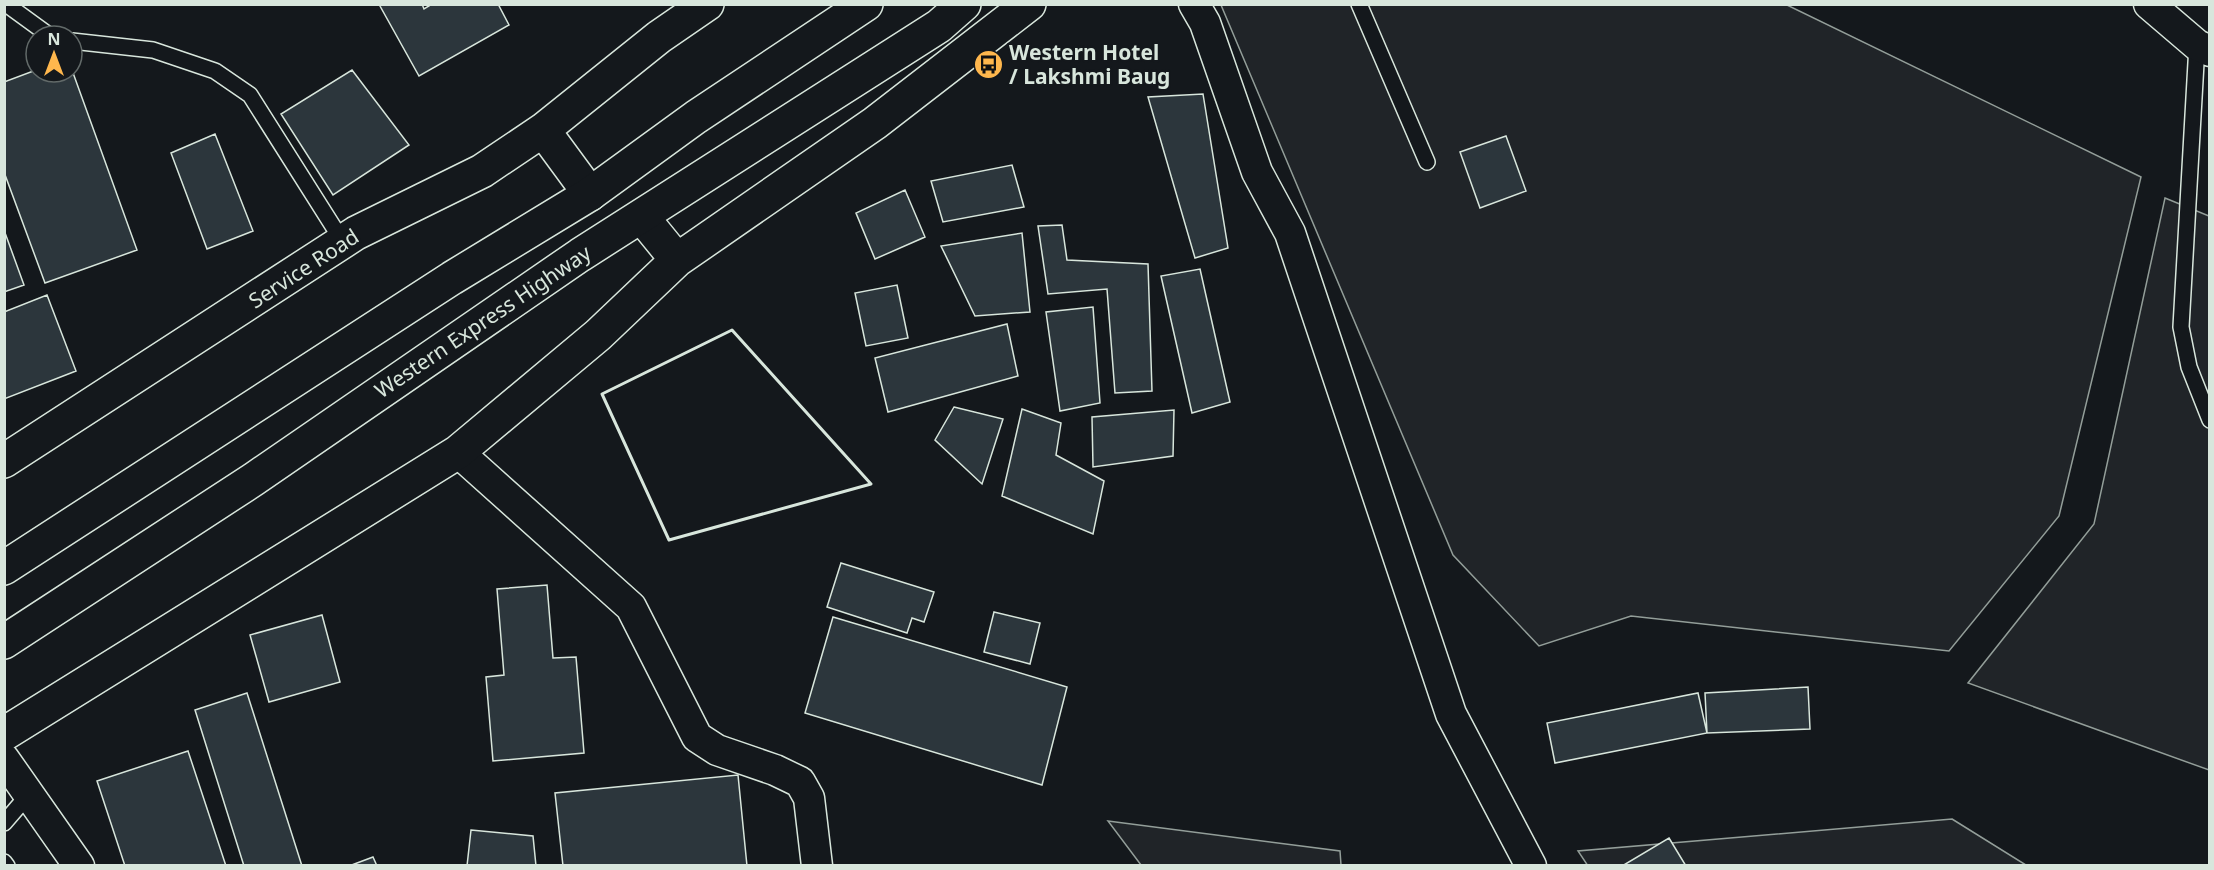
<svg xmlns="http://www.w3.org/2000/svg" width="2214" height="870" viewBox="0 0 2214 870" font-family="'Noto Sans',sans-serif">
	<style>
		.green { fill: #202428; stroke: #939e99; stroke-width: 1.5 }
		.building { fill: #2c363c; stroke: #d8e6dc; stroke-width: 1.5 }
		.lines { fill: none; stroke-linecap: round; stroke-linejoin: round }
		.lane-casing { stroke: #d8e6dc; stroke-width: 18 }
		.street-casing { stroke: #d8e6dc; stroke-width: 33 }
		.secondary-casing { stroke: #d8e6dc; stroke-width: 36 }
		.highway-casing { stroke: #d8e6dc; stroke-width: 36 }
		.lane { stroke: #14181c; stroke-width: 15 }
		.street { stroke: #14181c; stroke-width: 30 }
		.secondary { stroke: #14181c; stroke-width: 33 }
		.highway { stroke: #14181c; stroke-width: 33 }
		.wall { stroke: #d8e6dc; stroke-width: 3 }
		.labels { text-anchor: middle; stroke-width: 4.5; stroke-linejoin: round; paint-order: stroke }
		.poi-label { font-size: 21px; font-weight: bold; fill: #d8e6dc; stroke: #14181c; text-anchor: start }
		.street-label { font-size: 21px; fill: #d8e6dc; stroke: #14181c }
	</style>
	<rect width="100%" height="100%" fill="#14181c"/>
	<!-- green -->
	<path class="green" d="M 1221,5 L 1787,5 L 2141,177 L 2059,516 L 1949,651 L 1631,616 L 1539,646 L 1453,555 Z
		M 2165,198 L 2209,216 L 2209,770 L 1968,683 L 2094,524 Z
		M 1952,819 L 2026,865 L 1588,866 L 1578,851 Z
		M 1108,821 L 1340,851 L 1341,865 L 1141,865 Z"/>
	<!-- building -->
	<path class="building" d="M 383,4 L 422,4 L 424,9 L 432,4 L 498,4 L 509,25 L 419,76 L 380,6 Z
		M 36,70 L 72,70 L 137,250 L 45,283 L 4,172 L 4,82 Z
		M 352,70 L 409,145 L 333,195 L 281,114 Z
		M 1203,94 L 1228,248 L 1195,258 L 1148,97 Z
		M 215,134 L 253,231 L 207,249 L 171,153 Z
		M 1506,136 L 1526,191 L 1480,208 L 1460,152 Z
		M 1012,165 L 1024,207 L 943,222 L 931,181 Z
		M 905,190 L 925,237 L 875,259 L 856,213 Z
		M 1062,225 L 1067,260 L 1148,264 L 1152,391 L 1115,393 L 1107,289 L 1048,294 L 1038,226 Z
		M 4,230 L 24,285 L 4,292 Z
		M 1022,233 L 1030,312 L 975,316 L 941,246 Z
		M 1200,269 L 1230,402 L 1192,413 L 1161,276 Z
		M 897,285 L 908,338 L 866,346 L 855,293 Z
		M 47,295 L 76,371 L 4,399 L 4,312 Z
		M 1093,307 L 1100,403 L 1060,411 L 1046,312 Z
		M 1007,324 L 1018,376 L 888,412 L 875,358 Z
		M 954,407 L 1003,419 L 982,484 L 935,440 Z
		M 1022,409 L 1061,423 L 1056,455 L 1104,481 L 1093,534 L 1002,496 Z
		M 1174,410 L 1173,456 L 1093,467 L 1092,417 Z
		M 841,563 L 934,592 L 924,622 L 912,618 L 907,633 L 827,607 Z
		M 547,585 L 553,658 L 576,657 L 584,753 L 493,761 L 486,677 L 504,675 L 497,589 Z
		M 994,612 L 1040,623 L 1030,664 L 984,652 Z
		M 322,615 L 340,682 L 269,702 L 250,635 Z
		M 833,617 L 1067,687 L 1042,785 L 805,713 Z
		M 1808,687 L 1810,729 L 1707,733 L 1705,693 Z
		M 247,693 L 302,866 L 244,866 L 195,710 Z
		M 1698,693 L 1707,733 L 1555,763 L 1547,723 Z
		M 188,751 L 226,866 L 125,866 L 97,781 Z
		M 738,775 L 747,866 L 563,866 L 555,793 Z
		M 471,830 L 533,836 L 536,866 L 467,866 Z
		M 1669,838 L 1686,866 L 1622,866 Z
		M 373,857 L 377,866 L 349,866 Z"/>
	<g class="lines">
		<defs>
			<path id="lane" d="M 6,4 L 50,36
				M 1359,4 L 1427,162
				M 72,41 L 153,50 L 215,71 L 250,95 L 343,242
				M 2197,45 L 2181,327 L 2189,367 L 2210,420
				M 4,823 L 29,794
				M 4,862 L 7,866"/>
			<path id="street" d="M 1194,4 L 1205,23 L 1257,172 L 1290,233 L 1451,714 L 1531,866
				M 2149,4 L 2197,45 L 2210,51
				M 458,452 L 631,607 L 697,737 L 717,750 L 775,770 L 800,782 L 809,798 L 817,866
				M 4,759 L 79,866"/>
			<path id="secondary" d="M 543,130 L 590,194
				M 642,217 L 677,260
				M 4,461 L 356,233 L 482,171 L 543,130 L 659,37 L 707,4
				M 4,734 L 458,452 L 598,335 L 677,260 L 875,123 L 1029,4"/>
			<path id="highway" d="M 4,568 L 452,278 L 590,194 L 696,117 L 866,4
				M 4,642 L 254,479 L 580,255 L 939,26 L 964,4"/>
		</defs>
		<!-- lane casing -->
		<use href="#lane" class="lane-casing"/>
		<!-- street casing -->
		<use href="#street" class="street-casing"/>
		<!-- secondary casing -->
		<use href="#secondary" class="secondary-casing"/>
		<!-- highway casing -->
		<use href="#highway" class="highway-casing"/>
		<!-- lane -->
		<use href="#lane" class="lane"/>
		<!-- street -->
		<use href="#street" class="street"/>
		<!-- secondary -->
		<use href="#secondary" class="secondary"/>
		<!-- highway -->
		<use href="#highway" class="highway"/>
		<!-- wall -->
		<path class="wall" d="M 732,330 L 871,484 L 669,540 L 602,394 Z"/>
	</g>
	<!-- icons -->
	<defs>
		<symbol id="bus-disc" viewBox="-11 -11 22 22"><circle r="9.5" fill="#ffb74d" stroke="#14181c"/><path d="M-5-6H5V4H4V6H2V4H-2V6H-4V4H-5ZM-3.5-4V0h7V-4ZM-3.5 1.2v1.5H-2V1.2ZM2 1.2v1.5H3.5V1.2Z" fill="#111"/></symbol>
	</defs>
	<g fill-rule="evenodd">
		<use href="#bus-disc" x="972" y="48" width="33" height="33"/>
	</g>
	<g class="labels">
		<!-- poi labels -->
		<g class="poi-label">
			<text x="1009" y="60">Western Hotel<tspan x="1009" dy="24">/ Lakshmi Baug</tspan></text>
		</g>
		<!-- street labels -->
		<g class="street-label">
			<text transform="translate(304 269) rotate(-33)" y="7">Service Road</text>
			<text transform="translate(483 322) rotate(-34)" y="7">Western Express Highway</text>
		</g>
	</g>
	<!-- border -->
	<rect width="2214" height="870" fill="none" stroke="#d8e6dc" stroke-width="12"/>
	<!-- north arrow -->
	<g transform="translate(54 54)"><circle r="28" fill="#14181c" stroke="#626a69" stroke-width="1.5"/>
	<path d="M0-4.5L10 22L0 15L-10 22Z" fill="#ffb74d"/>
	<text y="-9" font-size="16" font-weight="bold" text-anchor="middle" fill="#d8e6dc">N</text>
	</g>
</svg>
